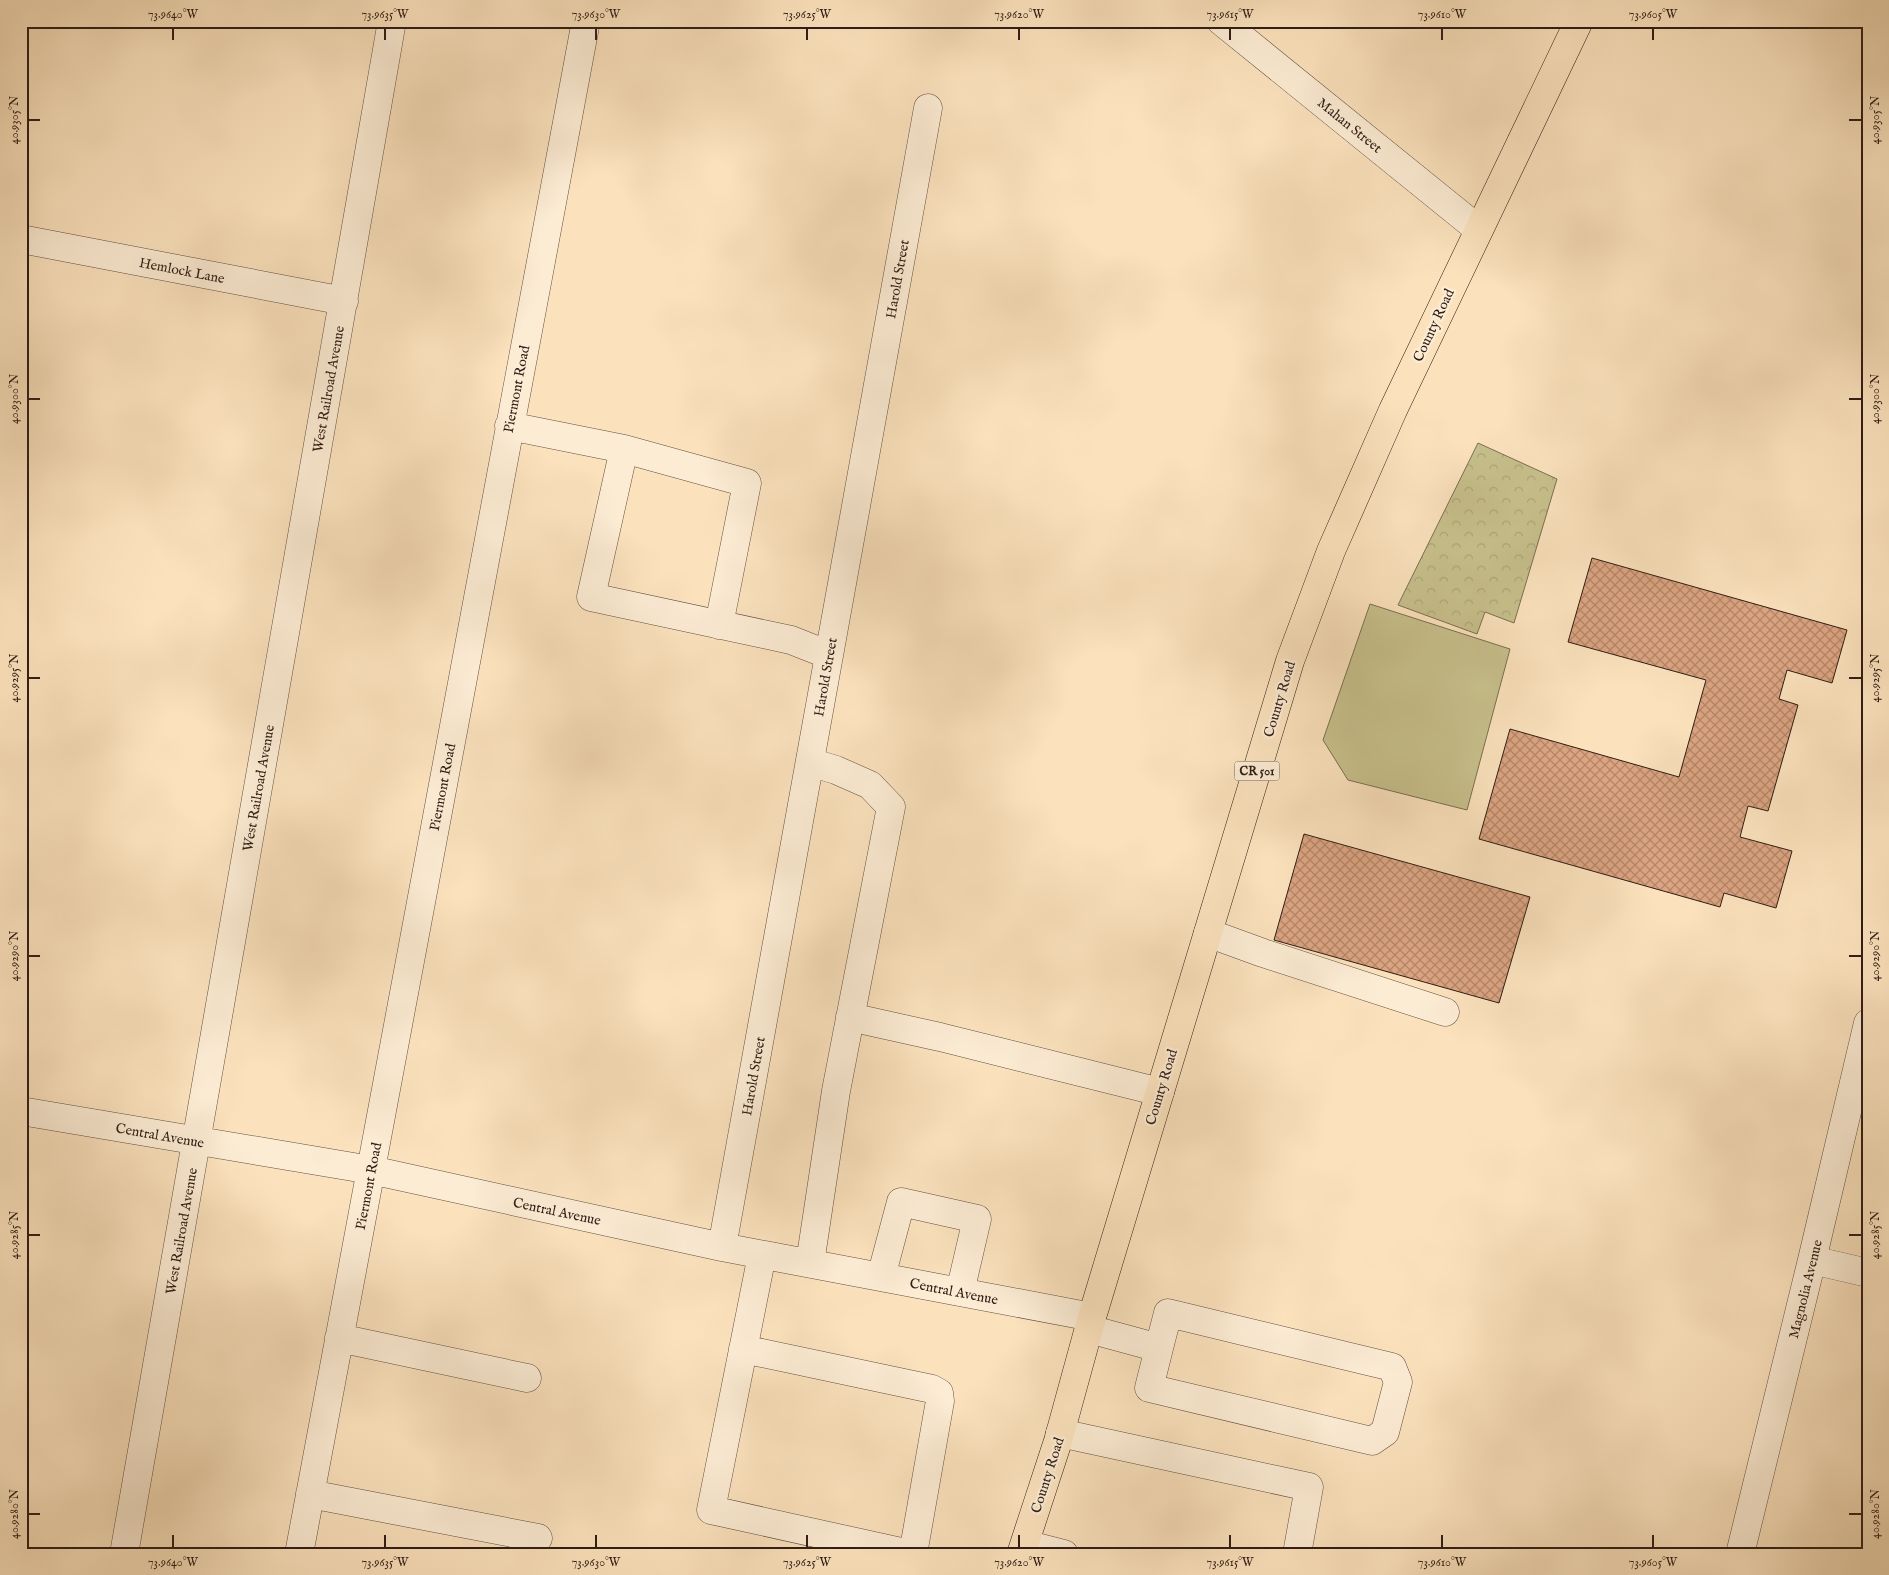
<svg xmlns="http://www.w3.org/2000/svg" width="1889" height="1575" viewBox="0 0 1889 1575" font-family="'IM FELL English',serif">
	<style>
		.park { fill: url(#park-crowns); stroke: #7b6e51 }
		.pitch { fill: #c7c08c; stroke: #7b6e51 }
		.building { fill: url(#building-cross-hatch); stroke: #2f1d16 }
		.lines { fill: none; stroke-linecap: round; stroke-linejoin: round }
		.minor-casing { stroke: #624e40; stroke-width: 29 }
		.major-casing { stroke: #2f1d16; stroke-width: 29 }
		.minor { stroke: #fcecd4; stroke-width: 28 }
		.major { stroke: #fbe2bd; stroke-width: 28 }
		.ticks { fill: none; stroke: #2f1d16; stroke-width: 2 }
		.labels { text-anchor: middle; stroke-width: 4.5; stroke-linejoin: round; paint-order: stroke }
		.shield { fill: #fcecd4; stroke: #6c5b4f; stroke-width: 1 }
		.shield-label { font-size: 12px; font-weight: bold; fill: #2f1d16 }
		.street-label { font-size: 14px; fill: #2f1d16; stroke: #fcecd4 }
		.neatline { fill: none; stroke: #2f1d16; stroke-width: 2 }
		.ticks-label { font-size: 12px; text-anchor: middle; fill: #2f1d16 }
	</style>
	<defs>
		<pattern id="park-crowns" width="20" height="18" patternUnits="userSpaceOnUse" patternTransform="scale(1.25)"><rect width="20" height="18" fill="#c7c08c"/><path d="M2 6a3 3 0 1 1 6 0M12 15a3 3 0 1 1 6 0" fill="none" stroke="#aba578"/></pattern>
		<pattern id="building-cross-hatch" width="8" height="8" patternUnits="userSpaceOnUse" patternTransform="scale(1.25)"><rect width="8" height="8" fill="#dca481"/><path d="M0 0l8 8M0 8l8-8" fill="none" stroke="#b38569"/></pattern>
	</defs>
	<rect width="100%" height="100%" fill="#fbe2bd"/>
	<filter id="stains"><feTurbulence type="fractalNoise" baseFrequency=".004" numOctaves="4"/><feColorMatrix values="0 0 0 0 .2 0 0 0 0 .09 0 0 0 0 .02 0 0 0 .5 -.17"/></filter>
	<radialGradient id="worn" r=".72"><stop offset=".6" stop-color="#630" stop-opacity="0"/><stop offset="1" stop-color="#630" stop-opacity=".3"/></radialGradient>
	<!-- park -->
	<path class="park" d="M 1478,443 L 1557,479 L 1514,623 L 1485,612 L 1477,634 L 1398,605 Z"/>
	<!-- pitch -->
	<path class="pitch" d="M 1370,604 L 1510,649 L 1467,810 L 1348,780 L 1323,740 Z"/>
	<!-- building -->
	<path class="building" d="M 1592,558 L 1847,630 L 1832,683 L 1787,670 L 1779,699 L 1798,705 L 1768,811 L 1748,806 L 1740,837 L 1792,851 L 1776,908 L 1724,893 L 1720,907 L 1479,839 L 1510,729 L 1679,777 L 1706,680 L 1568,642 Z
		M 1304,834 L 1530,897 L 1499,1003 L 1274,940 Z"/>
	<g class="lines">
		<defs>
			<path id="minor" d="M 1221,21 L 1478,229
				M 21,239 L 344,301
				M 509,426 L 624,449 L 591,597 L 791,640 L 829,655
				M 624,449 L 747,483 L 719,625
				M 810,762 L 836,770 L 870,785 L 891,807 L 836,1091 L 810,1263
				M 1208,933 L 1263,953 L 1445,1012
				M 850,1017 L 940,1037 L 1160,1092
				M 21,1111 L 371,1170 L 722,1247 L 1092,1317
				M 722,1247 L 928,108
				M 762,1255 L 711,1510 L 910,1554
				M 1812,1260 L 1868,1273
				M 881,1277 L 901,1202 L 977,1219 L 960,1292
				M 1089,1329 L 1159,1348 L 1168,1313 L 1392,1367 L 1398,1382 L 1385,1432 L 1372,1441 L 1149,1388 L 1159,1348
				M 339,1338 L 527,1378
				M 743,1349 L 932,1389 L 939,1393 L 940,1401 L 913,1554
				M 1060,1433 L 1309,1487 L 1297,1554
				M 310,1494 L 538,1538
				M 1025,1544 L 1064,1554
				M 124,1554 L 392,21
				M 299,1554 L 586,21
				M 1740,1554 L 1812,1260 L 1868,1023"/>
			<path id="major" d="M 1021,1554 L 1058,1441 L 1092,1317 L 1290,661 L 1331,551 L 1393,410 L 1579,21"/>
		</defs>
		<!-- minor casing -->
		<use href="#minor" class="minor-casing"/>
		<!-- major casing -->
		<use href="#major" class="major-casing"/>
		<!-- minor -->
		<use href="#minor" class="minor"/>
		<!-- major -->
		<use href="#major" class="major"/>
	</g>
	<!-- ticks -->
	<path class="ticks" d="M 173,28 L 173,40M 385,28 L 385,40M 596,28 L 596,40M 807,28 L 807,40M 1019,28 L 1019,40M 1230,28 L 1230,40M 1442,28 L 1442,40M 1653,28 L 1653,40M 28,120 L 40,120M 1849,120 L 1862,120M 28,399 L 40,399M 1849,399 L 1862,399M 28,678 L 40,678M 1849,678 L 1862,678M 28,956 L 40,956M 1849,956 L 1862,956M 28,1235 L 40,1235M 1849,1235 L 1862,1235M 28,1514 L 40,1514M 1849,1514 L 1862,1514M 173,1535 L 173,1548M 385,1535 L 385,1548M 596,1535 L 596,1548M 807,1535 L 807,1548M 1019,1535 L 1019,1548M 1230,1535 L 1230,1548M 1442,1535 L 1442,1548M 1653,1535 L 1653,1548"/>
	<g class="labels">
		<!-- shield labels -->
		<rect class="shield" x="1234.5" y="761.5" width="45" height="19" rx="4"/>
		<g class="shield-label">
			<text x="1257" y="775">CR 501</text>
		</g>
		<!-- street labels -->
		<g class="street-label">
			<text transform="translate(1350 125) rotate(39)" y="5">Mahan Street</text>
			<text transform="translate(182 270) rotate(11)" y="5">Hemlock Lane</text>
			<text transform="translate(897 279) rotate(-80)" y="5">Harold Street</text>
			<text transform="translate(1433 325) rotate(-65)" y="5">County Road</text>
			<text transform="translate(328 389) rotate(-80)" y="5">West Railroad Avenue</text>
			<text transform="translate(516 389) rotate(-79)" y="5">Piermont Road</text>
			<text transform="translate(825 677) rotate(-80)" y="5">Harold Street</text>
			<text transform="translate(1279 699) rotate(-73)" y="5">County Road</text>
			<text transform="translate(442 787) rotate(-79)" y="5">Piermont Road</text>
			<text transform="translate(258 788) rotate(-80)" y="5">West Railroad Avenue</text>
			<text transform="translate(753 1076) rotate(-80)" y="5">Harold Street</text>
			<text transform="translate(1161 1087) rotate(-73)" y="5">County Road</text>
			<text transform="translate(160 1135) rotate(10)" y="5">Central Avenue</text>
			<text transform="translate(368 1186) rotate(-79)" y="5">Piermont Road</text>
			<text transform="translate(557 1211) rotate(12)" y="5">Central Avenue</text>
			<text transform="translate(181 1231) rotate(-80)" y="5">West Railroad Avenue</text>
			<text transform="translate(1805 1289) rotate(-76)" y="5">Magnolia Avenue</text>
			<text transform="translate(954 1291) rotate(11)" y="5">Central Avenue</text>
			<text transform="translate(1047 1475) rotate(-72)" y="5">County Road</text>
		</g>
	</g>
	<!-- margin -->
	<rect width="1889" height="1575" fill="none" stroke="#fbe2bd" stroke-width="55"/>
	<rect x="28" y="28" width="1834" height="1520" class="neatline"/>
	<g class="ticks-label">
		<text x="173" y="18">73.9640°W</text>
		<text x="385" y="18">73.9635°W</text>
		<text x="596" y="18">73.9630°W</text>
		<text x="807" y="18">73.9625°W</text>
		<text x="1019" y="18">73.9620°W</text>
		<text x="1230" y="18">73.9615°W</text>
		<text x="1442" y="18">73.9610°W</text>
		<text x="1653" y="18">73.9605°W</text>
		<text transform="translate(14 120) rotate(-90)" y="4">40.9305°N</text>
		<text transform="translate(1875 120) rotate(-90)" y="4">40.9305°N</text>
		<text transform="translate(14 399) rotate(-90)" y="4">40.9300°N</text>
		<text transform="translate(1875 399) rotate(-90)" y="4">40.9300°N</text>
		<text transform="translate(14 678) rotate(-90)" y="4">40.9295°N</text>
		<text transform="translate(1875 678) rotate(-90)" y="4">40.9295°N</text>
		<text transform="translate(14 956) rotate(-90)" y="4">40.9290°N</text>
		<text transform="translate(1875 956) rotate(-90)" y="4">40.9290°N</text>
		<text transform="translate(14 1235) rotate(-90)" y="4">40.9285°N</text>
		<text transform="translate(1875 1235) rotate(-90)" y="4">40.9285°N</text>
		<text transform="translate(14 1514) rotate(-90)" y="4">40.9280°N</text>
		<text transform="translate(1875 1514) rotate(-90)" y="4">40.9280°N</text>
		<text x="173" y="1566">73.9640°W</text>
		<text x="385" y="1566">73.9635°W</text>
		<text x="596" y="1566">73.9630°W</text>
		<text x="807" y="1566">73.9625°W</text>
		<text x="1019" y="1566">73.9620°W</text>
		<text x="1230" y="1566">73.9615°W</text>
		<text x="1442" y="1566">73.9610°W</text>
		<text x="1653" y="1566">73.9605°W</text>
	</g>
	<rect width="100%" height="100%" filter="url(#stains)"/>
	<rect width="100%" height="100%" fill="url(#worn)"/>
</svg>
